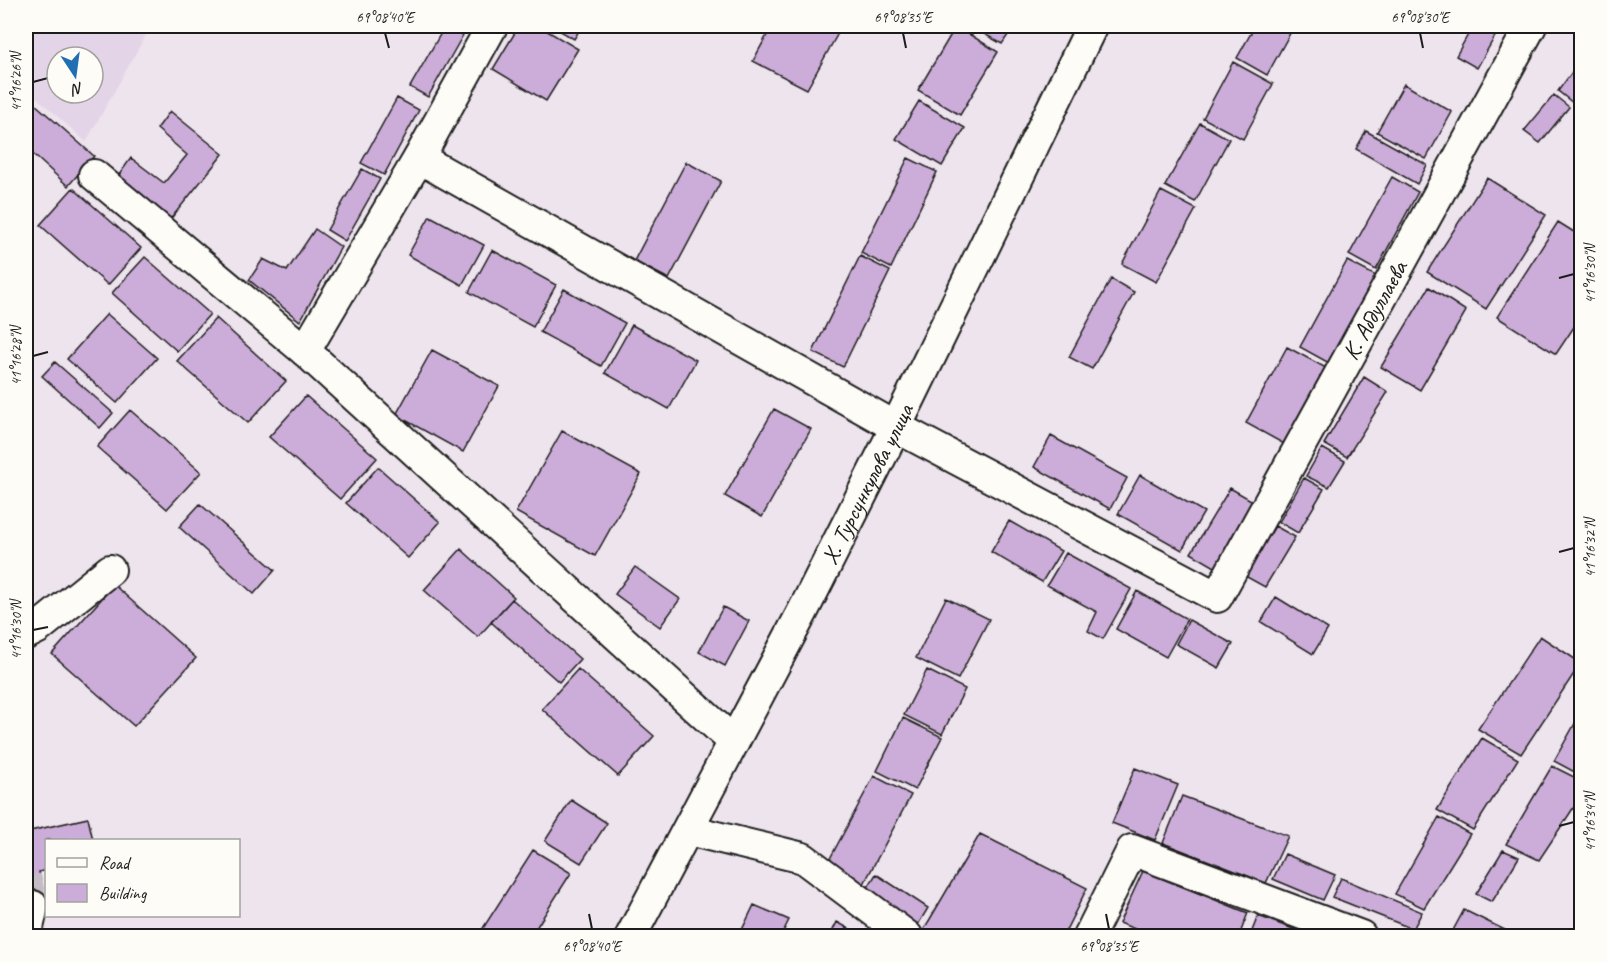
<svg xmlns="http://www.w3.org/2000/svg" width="1607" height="962" viewBox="0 0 1607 962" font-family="Caveat,sans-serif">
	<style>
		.built { fill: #e4d4e8; fill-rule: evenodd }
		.building { fill: #ccadd9; stroke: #1c1c1c; stroke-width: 1.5 }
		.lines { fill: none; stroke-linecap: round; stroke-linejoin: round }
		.minor-tunnel { stroke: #c4bcc4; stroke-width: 30; stroke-dasharray: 30 15; stroke-linecap: butt }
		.minor-casing { stroke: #1c1c1c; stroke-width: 34 }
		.minor { stroke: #fdfcf7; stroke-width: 30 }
		.ticks { fill: none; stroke: #1c1c1c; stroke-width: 2 }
		.labels { text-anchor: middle; stroke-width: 6; stroke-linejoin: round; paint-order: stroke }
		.street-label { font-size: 24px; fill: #1c1c1c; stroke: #fdfcf7 }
		.neatline { fill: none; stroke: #1c1c1c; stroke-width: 2 }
		.ticks-label { font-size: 15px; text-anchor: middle; fill: #1c1c1c }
	</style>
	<rect width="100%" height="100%" fill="#eee4ee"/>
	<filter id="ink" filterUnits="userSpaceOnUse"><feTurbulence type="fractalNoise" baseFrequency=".0167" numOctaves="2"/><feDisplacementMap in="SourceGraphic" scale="12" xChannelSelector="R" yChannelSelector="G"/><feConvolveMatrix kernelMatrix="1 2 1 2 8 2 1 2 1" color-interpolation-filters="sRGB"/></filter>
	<g filter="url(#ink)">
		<!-- built -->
		<path class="built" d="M 26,26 L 151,26 L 86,142 L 26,88 ZM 57,57 L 93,57 L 93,93 L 57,93 Z"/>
		<!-- building -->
		<path class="building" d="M 445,26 L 467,28 L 428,97 L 410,87 Z
			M 519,26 L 539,26 L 578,49 L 546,101 L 493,69 Z
			M 552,26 L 582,26 L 574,39 Z
			M 772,26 L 842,26 L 807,89 L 753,61 Z
			M 956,26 L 998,52 L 960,115 L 918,90 Z
			M 970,26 L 1014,26 L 1002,44 Z
			M 1255,26 L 1294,26 L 1267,75 L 1237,58 Z
			M 1473,26 L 1488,26 L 1498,31 L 1477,68 L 1456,56 Z
			M 1581,60 L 1582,92 L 1573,103 L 1558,91 Z
			M 1233,62 L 1273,84 L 1243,139 L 1203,118 Z
			M 1404,84 L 1452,112 L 1426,159 L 1377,132 Z
			M 1554,95 L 1569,107 L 1540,143 L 1524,131 Z
			M 26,96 L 94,156 L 68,186 L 26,148 Z
			M 397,98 L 419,110 L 384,175 L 361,163 Z
			M 919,101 L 965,128 L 942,166 L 896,139 Z
			M 170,111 L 223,154 L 169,221 L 116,179 L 131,158 L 164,183 L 187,155 L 157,129 Z
			M 1200,123 L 1229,139 L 1195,202 L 1165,186 Z
			M 1366,131 L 1427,165 L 1417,184 L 1356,149 Z
			M 908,158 L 937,172 L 891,268 L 861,253 Z
			M 686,162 L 721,181 L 669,279 L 634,261 Z
			M 362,169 L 380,179 L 345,241 L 327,230 Z
			M 1392,177 L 1418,192 L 1376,270 L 1349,255 Z
			M 1487,178 L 1546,215 L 1486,309 L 1427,272 Z
			M 73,188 L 141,248 L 108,285 L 40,225 Z
			M 1161,191 L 1196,209 L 1156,282 L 1122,264 Z
			M 430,216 L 484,245 L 462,285 L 408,255 Z
			M 1558,222 L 1582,237 L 1582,315 L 1556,354 L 1497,317 Z
			M 315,229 L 341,247 L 300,321 L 249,280 L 263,259 L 287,271 Z
			M 492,250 L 556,285 L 533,327 L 469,292 Z
			M 860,256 L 890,271 L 843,367 L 813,352 Z
			M 145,257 L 210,314 L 177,351 L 112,293 Z
			M 1347,261 L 1376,276 L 1329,363 L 1300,347 Z
			M 1111,279 L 1134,292 L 1092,369 L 1069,357 Z
			M 1429,287 L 1466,311 L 1420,390 L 1381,367 Z
			M 564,289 L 625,323 L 601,366 L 540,332 Z
			M 107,314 L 157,358 L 117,403 L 67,359 Z
			M 216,318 L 286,381 L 248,423 L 177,361 Z
			M 632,325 L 696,360 L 669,409 L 605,373 Z
			M 1287,347 L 1328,369 L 1286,445 L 1246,423 Z
			M 432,350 L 499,386 L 463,452 L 396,415 Z
			M 55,362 L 113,413 L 100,428 L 42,376 Z
			M 1364,377 L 1388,392 L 1347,457 L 1324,444 Z
			M 306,396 L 377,458 L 340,499 L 269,437 Z
			M 774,409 L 811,429 L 762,517 L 725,496 Z
			M 130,410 L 201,472 L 167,509 L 97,447 Z
			M 562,431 L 641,474 L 595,556 L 516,512 Z
			M 1051,436 L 1127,478 L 1110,509 L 1034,467 Z
			M 1322,448 L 1345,461 L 1329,487 L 1306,476 Z
			M 378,467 L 440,522 L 408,558 L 346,503 Z
			M 1140,475 L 1204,512 L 1182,550 L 1118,514 Z
			M 1304,478 L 1324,489 L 1298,533 L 1279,522 Z
			M 1230,488 L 1258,504 L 1220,570 L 1191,553 Z
			M 200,504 L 275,570 L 254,594 L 179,527 Z
			M 1009,521 L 1061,551 L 1042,582 L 991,552 Z
			M 1275,526 L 1295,537 L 1265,587 L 1245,576 Z
			M 461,549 L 514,597 L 478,637 L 424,590 Z
			M 1066,553 L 1131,589 L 1103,639 L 1088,631 L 1097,612 L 1047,585 Z
			M 635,567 L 680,599 L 660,627 L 615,594 Z
			M 114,585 L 196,658 L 134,726 L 52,654 Z
			M 1137,591 L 1187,619 L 1166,657 L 1116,629 Z
			M 1276,597 L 1328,629 L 1313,654 L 1261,622 Z
			M 946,598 L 989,619 L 958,679 L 916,658 Z
			M 512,599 L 580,659 L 559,682 L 491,622 Z
			M 723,607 L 749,621 L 725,666 L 699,652 Z
			M 1189,620 L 1233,644 L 1219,668 L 1176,644 Z
			M 1540,636 L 1581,663 L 1521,754 L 1478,729 Z
			M 578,669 L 654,736 L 618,776 L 542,709 Z
			M 927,670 L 965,689 L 942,734 L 904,715 Z
			M 1582,711 L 1582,776 L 1554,761 Z
			M 903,718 L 942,737 L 915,790 L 877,771 Z
			M 1482,738 L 1518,759 L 1473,830 L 1437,810 Z
			M 1552,766 L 1582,781 L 1582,795 L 1539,860 L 1506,844 Z
			M 1135,768 L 1178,785 L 1155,840 L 1112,823 Z
			M 874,776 L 911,795 L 859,893 L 826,866 Z
			M 1182,796 L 1288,836 L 1266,883 L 1163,843 Z
			M 571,800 L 607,823 L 581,863 L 545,841 Z
			M 1439,817 L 1470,834 L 1424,908 L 1395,894 Z
			M 26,818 L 30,831 L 88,818 L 93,840 L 46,840 L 46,870 L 39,872 L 46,903 L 26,908 Z
			M 980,834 L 1087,888 L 1063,936 L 920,936 Z
			M 533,850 L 571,873 L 531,936 L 478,936 Z
			M 1503,850 L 1519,857 L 1492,902 L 1476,894 Z
			M 1285,854 L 1335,875 L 1323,900 L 1273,879 Z
			M 1143,871 L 1248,913 L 1239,936 L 1154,936 L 1119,923 Z
			M 876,874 L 928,908 L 913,933 L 862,897 Z
			M 1341,878 L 1422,912 L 1413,929 L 1332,897 Z
			M 754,905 L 789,920 L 781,936 L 739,936 Z
			M 1464,910 L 1517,936 L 1450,936 Z
			M 1258,916 L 1312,936 L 1250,936 Z
			M 837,922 L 859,934 L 858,936 L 830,936 Z"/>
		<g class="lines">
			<!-- minor-tunnel -->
			<path class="minor-tunnel" d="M 26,877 L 33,906"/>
			<defs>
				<g id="minor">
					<path id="s1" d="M 419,158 L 896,427 L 1217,597 L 1531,26"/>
					<path d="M 94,175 L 305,351 L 734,742"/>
					<path d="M 305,351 L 419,158 L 492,26"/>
					<path d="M 26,634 L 38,628 L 110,570"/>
					<path d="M 688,830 L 803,858 L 907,936"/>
					<path d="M 26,936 L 33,906"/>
					<path id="s2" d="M 631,936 L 803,611 L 896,427 L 1092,26"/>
					<path d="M 1089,936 L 1132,850 L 1361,936"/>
				</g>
			</defs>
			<!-- minor casing -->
			<use href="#minor" class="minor-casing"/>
			<!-- minor -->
			<use href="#minor" class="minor"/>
		</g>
	</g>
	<!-- ticks -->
	<path class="ticks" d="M 385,33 L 389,48M 903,33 L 906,48M 1420,33 L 1423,48M 33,82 L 48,78M 1559,278 L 1574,274M 33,356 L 48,352M 1559,552 L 1574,548M 33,630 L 48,627M 1559,826 L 1574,822M 589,914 L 592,929M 1106,914 L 1109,929"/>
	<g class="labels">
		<!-- street labels -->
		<g class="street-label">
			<text dy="8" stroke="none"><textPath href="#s1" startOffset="1238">К. Абдуллаева</textPath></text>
			<text dy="8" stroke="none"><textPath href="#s2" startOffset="510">Х. Турсункулова улица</textPath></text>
		</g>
	</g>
	<!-- margin -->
	<rect width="1607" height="962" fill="none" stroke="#fdfcf7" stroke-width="66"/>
	<!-- legend -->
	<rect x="45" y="839" width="195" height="78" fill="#fdfcf7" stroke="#a3a29f" stroke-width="1.5"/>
	<rect x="57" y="858" width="30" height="9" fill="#fdfcf7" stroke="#a3a29f" stroke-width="1.5"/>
	<text x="99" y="869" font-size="18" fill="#1c1c1c">Road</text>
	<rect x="57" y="884" width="30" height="18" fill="#ccadd9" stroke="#a3a29f" stroke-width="1.5"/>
	<text x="99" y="899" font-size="18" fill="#1c1c1c">Building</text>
	<!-- north arrow -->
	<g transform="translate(75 75) rotate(167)"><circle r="28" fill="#fdfcf7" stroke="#a3a29f" stroke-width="1.5"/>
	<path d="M0-4.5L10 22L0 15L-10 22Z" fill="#1f6fb2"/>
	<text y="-9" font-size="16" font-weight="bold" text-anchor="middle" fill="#1c1c1c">N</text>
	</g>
	<rect x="33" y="33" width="1541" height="896" class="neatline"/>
	<g class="ticks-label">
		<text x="385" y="22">69°08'40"E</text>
		<text x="903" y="22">69°08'35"E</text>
		<text x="1420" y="22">69°08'30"E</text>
		<text transform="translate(16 82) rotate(-90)" y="5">41°16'26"N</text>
		<text transform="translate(1590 274) rotate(-90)" y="5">41°16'30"N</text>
		<text transform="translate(16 356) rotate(-90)" y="5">41°16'28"N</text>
		<text transform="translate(1590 548) rotate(-90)" y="5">41°16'32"N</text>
		<text transform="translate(16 630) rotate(-90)" y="5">41°16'30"N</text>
		<text transform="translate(1590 822) rotate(-90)" y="5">41°16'34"N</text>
		<text x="592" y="951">69°08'40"E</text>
		<text x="1109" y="951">69°08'35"E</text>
	</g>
</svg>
